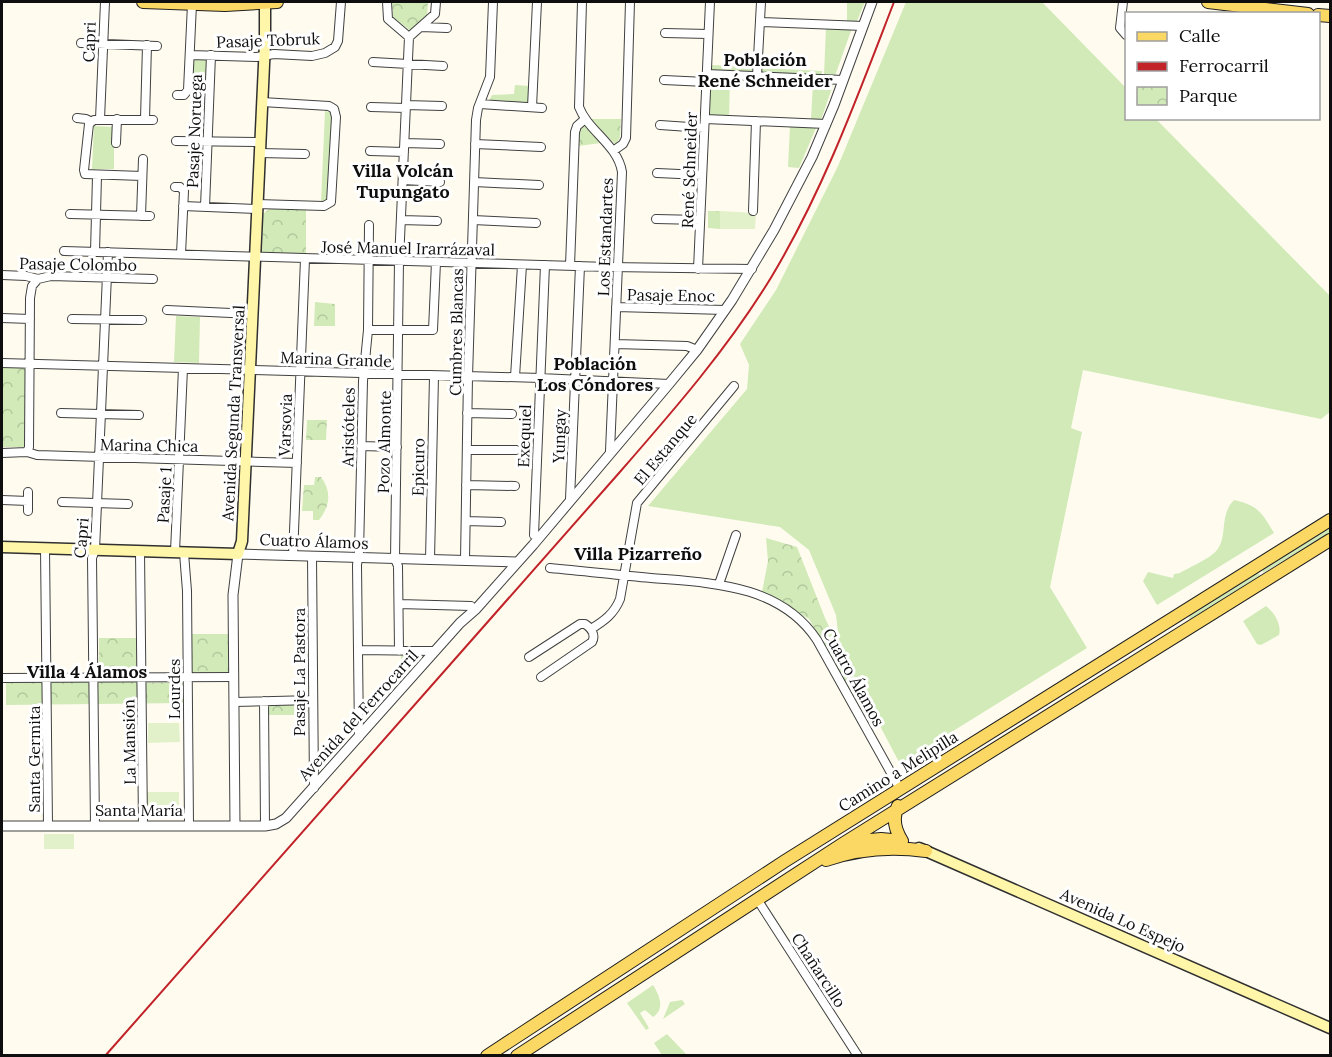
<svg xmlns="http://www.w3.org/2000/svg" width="1332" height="1057" viewBox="0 0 1332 1057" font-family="Lora,serif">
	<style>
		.grass { fill: #d1eab8 }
		.park { fill: url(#park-crowns) }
		.pitch { fill: #e3f1ca }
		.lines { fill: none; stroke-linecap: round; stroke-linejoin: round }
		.minor-casing { stroke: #414141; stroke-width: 10 }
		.tertiary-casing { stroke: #414141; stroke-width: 11 }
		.secondary-casing { stroke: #303030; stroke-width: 13 }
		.primary-casing { stroke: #1f1f1f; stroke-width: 14 }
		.minor { stroke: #fff; stroke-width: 8 }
		.tertiary { stroke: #fff; stroke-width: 9 }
		.secondary { stroke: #fff6aa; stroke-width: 10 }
		.primary { stroke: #fbd763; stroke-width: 12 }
		.rail { stroke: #c12329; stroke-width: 2 }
		.labels { text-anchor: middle; stroke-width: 6; stroke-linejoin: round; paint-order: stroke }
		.street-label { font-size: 16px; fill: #0e0e0e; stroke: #fff }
		.neighbourhood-label { font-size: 18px; font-weight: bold; fill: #0e0e0e; stroke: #fff }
	</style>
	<defs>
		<pattern id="park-crowns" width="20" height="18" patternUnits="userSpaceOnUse" patternTransform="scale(1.5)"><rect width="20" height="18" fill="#d1eab8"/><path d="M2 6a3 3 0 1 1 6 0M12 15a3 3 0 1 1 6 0" fill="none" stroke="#b2c89d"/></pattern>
	</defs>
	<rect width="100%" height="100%" fill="#fffcef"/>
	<!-- grass -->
	<path class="grass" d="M 847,2 L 865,2 L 857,21 L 847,21 Z
		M 906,2 L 1042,2 L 1126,88 L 1126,118 L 1156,119 L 1330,296 L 1330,412 L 1321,419 L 1083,370 L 1071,428 L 1082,432 L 1050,587 L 1087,648 L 900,764 L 840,650 L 836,615 L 809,550 L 780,527 L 648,506 L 747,389 L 749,365 L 740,344 L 776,290 L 838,166 Z
		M 826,27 L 852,28 L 835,76 L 824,75 Z
		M 192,59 L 208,60 L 207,97 L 190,96 Z
		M 711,65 L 755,67 L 755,74 L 711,72 Z
		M 762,68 L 822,71 L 821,78 L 761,75 Z
		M 710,79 L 730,79 L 729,118 L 709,118 Z
		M 813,84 L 833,85 L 821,120 L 811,119 Z
		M 515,85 L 530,86 L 530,105 L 488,103 L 492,95 L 514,94 Z
		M 325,111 L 330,112 L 333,118 L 330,197 L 326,203 L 321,202 Z
		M 94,126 L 114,127 L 114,169 L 92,169 Z
		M 790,126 L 816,128 L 799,168 L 788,167 Z
		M 176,316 L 200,317 L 199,363 L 174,362 Z
		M 1234,500 C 1258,505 1262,513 1274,533 L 1157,605 L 1143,581 L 1148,572 L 1173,578 L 1174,574 L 1180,573 C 1190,567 1211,558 1217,550 C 1228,536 1219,515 1234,500 Z
		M 1330,528 L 1330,533 L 1263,573 L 1263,569 Z
		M 1256,573 L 1260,574 L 1259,577 L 1191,620 L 1189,619 L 1190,615 Z
		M 1266,606 C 1274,612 1282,625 1279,635 L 1261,645 L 1257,644 L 1243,621 Z
		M 401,654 L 426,654 L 402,679 Z
		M 653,985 C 660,996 665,1009 653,1017 L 645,1010 L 640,1013 L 649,1028 L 646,1030 L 627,1003 Z
		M 682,1000 L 685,1004 L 663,1019 L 670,1002 Z
		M 667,1034 L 687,1055 L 662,1055 L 654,1043 Z"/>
	<!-- park -->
	<path class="park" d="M 392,2 L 428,2 L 427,17 L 411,31 L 393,17 Z
		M 590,119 L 621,119 L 620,137 L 616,145 Z
		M 584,123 L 601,143 L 578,146 L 579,128 Z
		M 271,207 L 306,209 L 306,256 L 262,254 L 263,214 Z
		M 708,211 L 720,211 L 720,229 L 708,228 Z
		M 315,302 L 335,304 L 335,326 L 314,326 Z
		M 2,368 L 26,368 L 25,447 L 2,447 Z
		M 307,420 L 327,420 L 326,440 L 306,440 Z
		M 315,477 L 321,477 C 332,492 330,506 319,520 L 313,520 L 313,511 L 302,511 L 304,485 L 314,485 Z
		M 766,538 L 797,547 L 825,618 L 875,723 L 871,726 L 809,619 L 762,592 L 768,561 Z
		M 191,634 L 229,634 L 229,673 L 191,673 Z
		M 99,638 L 138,638 L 137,683 L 185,682 L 185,703 L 6,705 L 6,682 L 99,681 Z
		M 266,704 L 307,704 L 308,715 L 266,715 Z"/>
	<!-- pitch -->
	<path class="pitch" d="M 720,211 L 756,213 L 755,229 L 720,229 Z
		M 148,723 L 179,723 L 180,742 L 148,743 Z
		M 147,792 L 179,792 L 179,812 L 148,812 Z
		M 44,834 L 74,834 L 74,849 L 44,849 Z"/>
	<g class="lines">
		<defs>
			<path id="minor" d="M 387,2 L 388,19 L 409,37
				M 582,2 L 579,107 C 588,131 618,145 622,172 L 610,451
				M 1123,2 L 1120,28 L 1126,35
				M 760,22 L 863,26
				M 421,27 L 447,28
				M 665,33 L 708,34
				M 81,43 L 157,46
				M 190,55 L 257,57 L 274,54 L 312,56 L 325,53 L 335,47 L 338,41 L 341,2
				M 373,62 L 443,66
				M 707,74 L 843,80
				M 757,76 L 761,2
				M 664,80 L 706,82
				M 177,95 L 184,95 L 188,90 L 192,4
				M 480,104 L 542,108
				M 406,105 L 442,106
				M 371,107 L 406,108
				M 532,107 L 537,2
				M 77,118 L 86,119 L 90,121
				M 100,119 L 105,2
				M 145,119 L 147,45
				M 705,119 L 826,124
				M 660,125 L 704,128
				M 176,141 L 260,142
				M 116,143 L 117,119
				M 405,143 L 440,144
				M 475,144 L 541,147
				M 370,151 L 404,152
				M 613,151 L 623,144 L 626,138 L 630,2
				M 260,153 L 305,154
				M 657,173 L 702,175
				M 142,176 L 85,174 L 84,170 L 89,124 L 94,120 L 153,120
				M 403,180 L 440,182
				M 474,182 L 539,185
				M 175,187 L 180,187 L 184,191 L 181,254
				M 367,193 L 402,195
				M 257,204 L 324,206 L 331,202 L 336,117 L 334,109 L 329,106 L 262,102
				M 183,206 L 257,209
				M 205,207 L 211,55
				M 753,211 L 756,121
				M 70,214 L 150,216
				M 141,216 L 143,159
				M 656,219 L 700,220
				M 401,220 L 437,221
				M 473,220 L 536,223
				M 64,251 L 609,267 L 752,269
				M 95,252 L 97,176
				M 570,266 L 575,132 L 577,126 L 585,119
				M 698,269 L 710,2
				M 2,275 L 26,276 L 38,279 L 51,276 L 153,279
				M 616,307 L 725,310
				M 167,310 L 252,314
				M 2,318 L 30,319
				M 72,319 L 142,320
				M 368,330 L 433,330 L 436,262
				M 615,344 L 687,346 L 697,350
				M 2,363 L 540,378 L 669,384
				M 515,377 L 522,265
				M 61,413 L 139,415
				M 467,413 L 512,414
				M 361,446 L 397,447
				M 467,450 L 516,450
				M 27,452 L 29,447 L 30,298 L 32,286 L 38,279
				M 2,453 L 27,452 L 37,455 L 297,463
				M 466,485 L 515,486
				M 570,499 L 580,266
				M 2,500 L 28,501
				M 62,502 L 128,504
				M 28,511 L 28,492
				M 466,521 L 501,522
				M 534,535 L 545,265
				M 45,548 L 48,826
				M 140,551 L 143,825
				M 175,552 L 183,368
				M 184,553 L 187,591 L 189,825
				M 293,556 L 305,259
				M 312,556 L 314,788
				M 430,560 L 434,376
				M 465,560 L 468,377 L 476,120 L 478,108 L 490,77 L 493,2
				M 550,568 C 584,571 617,575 651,578 C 711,583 780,584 817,640 L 900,789
				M 719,584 L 736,535
				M 399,604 L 471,606
				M 591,629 C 604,621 614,614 620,599 L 637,503 L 734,386
				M 358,650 L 435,651
				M 399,651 L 398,566 L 395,559 L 399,261 L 409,37 L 435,14 L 436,2
				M 529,657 L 580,624 L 585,624 C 591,628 596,635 592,642 L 541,677
				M 2,678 L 234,677
				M 264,701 L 265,826
				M 234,702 L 313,700
				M 359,737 L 357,565 L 359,552 L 363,381 L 368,330 L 369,225
				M 95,826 L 92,558 L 95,550 L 108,252
				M 757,899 L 858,1056"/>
			<path id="tertiary" d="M 2,826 L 265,826 L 276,824 L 286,818 L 460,623 L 476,609 L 533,545 L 669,384 L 697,350 L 732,300 L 774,230 L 812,157 L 834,105 L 872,2
				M 235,826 L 233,595 L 238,554 L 517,562"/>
			<path id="secondary" d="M 2,547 L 238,554 L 242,541 L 265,43 L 265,2
				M 919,848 L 1330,1028"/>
			<path id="primary" d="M 143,2 L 225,5 L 277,2
				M 1208,2 L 1308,14
				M 1318,15 L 1330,16
				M 898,806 C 892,818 895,830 902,841
				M 850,842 L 881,839 L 902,841
				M 826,860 C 860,848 891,846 926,851
				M 487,1056 L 785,861 L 1330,520
				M 517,1056 L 844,843 L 1330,540"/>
		</defs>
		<!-- minor casing -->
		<use href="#minor" class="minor-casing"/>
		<!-- tertiary casing -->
		<use href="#tertiary" class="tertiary-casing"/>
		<!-- secondary casing -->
		<use href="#secondary" class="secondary-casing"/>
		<!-- primary casing -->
		<use href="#primary" class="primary-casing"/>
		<!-- minor -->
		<use href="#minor" class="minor"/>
		<!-- tertiary -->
		<use href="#tertiary" class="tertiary"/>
		<!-- secondary -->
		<use href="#secondary" class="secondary"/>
		<!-- primary -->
		<use href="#primary" class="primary"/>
		<!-- rail -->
		<path class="rail" d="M 105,1056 L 619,473 C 674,410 729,347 772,276 C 824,189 858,95 894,2"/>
	</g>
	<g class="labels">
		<!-- street labels -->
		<g class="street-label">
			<text transform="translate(268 40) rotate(-2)" y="6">Pasaje Tobruk</text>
			<text transform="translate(89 42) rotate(-88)" y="6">Capri</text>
			<text transform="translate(194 131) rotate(-88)" y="6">Pasaje Noruega</text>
			<text transform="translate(689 170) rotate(-88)" y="6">René Schneider</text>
			<text transform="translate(605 237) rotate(-88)" y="6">Los Estandartes</text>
			<text transform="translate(408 248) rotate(1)" y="6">José Manuel Irarrázaval</text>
			<text transform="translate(78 264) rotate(1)" y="6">Pasaje Colombo</text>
			<text transform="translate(671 295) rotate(1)" y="6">Pasaje Enoc</text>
			<text transform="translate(456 332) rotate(-89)" y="6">Cumbres Blancas</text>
			<text transform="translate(336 359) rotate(2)" y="6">Marina Grande</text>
			<text transform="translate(233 413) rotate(-87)" y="6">Avenida Segunda Transversal</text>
			<text transform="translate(285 425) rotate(-88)" y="6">Varsovia</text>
			<text transform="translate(348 427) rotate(-89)" y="6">Aristóteles</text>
			<text transform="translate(524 436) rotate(-88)" y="6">Exequiel</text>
			<text transform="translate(559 436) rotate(-88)" y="6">Yungay</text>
			<text transform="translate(384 442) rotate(-89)" y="6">Pozo Almonte</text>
			<text transform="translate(149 445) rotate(1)" y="6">Marina Chica</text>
			<text transform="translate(665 449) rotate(-50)" y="6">El Estanque</text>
			<text transform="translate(418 467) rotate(-89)" y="6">Epicuro</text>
			<text transform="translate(164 495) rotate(-87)" y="6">Pasaje 1</text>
			<text transform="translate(81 538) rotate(-85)" y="6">Capri</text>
			<text transform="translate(314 541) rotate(2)" y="6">Cuatro Álamos</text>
			<text transform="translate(299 672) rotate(-90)" y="6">Pasaje La Pastora</text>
			<text transform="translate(854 677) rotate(61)" y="6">Cuatro Álamos</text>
			<text transform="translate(174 689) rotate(-90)" y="6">Lourdes</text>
			<text transform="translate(358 715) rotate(-48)" y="6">Avenida del Ferrocarril</text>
			<text transform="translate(129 742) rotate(-91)" y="6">La Mansión</text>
			<text transform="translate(34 759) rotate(-90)" y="6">Santa Germita</text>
			<text transform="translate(898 771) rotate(-32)" y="6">Camino a Melipilla</text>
			<text x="139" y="816">Santa María</text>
			<text transform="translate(1123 920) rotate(24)" y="6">Avenida Lo Espejo</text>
			<text transform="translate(819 970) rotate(57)" y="6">Chañarcillo</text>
		</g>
		<!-- neighbourhood labels -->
		<g class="neighbourhood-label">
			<text x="765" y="66">Población<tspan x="765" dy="21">René Schneider</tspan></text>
			<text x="403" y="177">Villa Volcán<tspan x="403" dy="21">Tupungato</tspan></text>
			<text x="595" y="370">Población<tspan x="595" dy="21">Los Cóndores</tspan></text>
			<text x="638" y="560">Villa Pizarreño</text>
			<text x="87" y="678">Villa 4 Álamos</text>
		</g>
	</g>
	<!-- border -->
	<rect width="1332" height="1057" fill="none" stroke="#0e0e0e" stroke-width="6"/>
	<!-- legend -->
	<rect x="1125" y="12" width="195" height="108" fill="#ffffff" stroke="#9f9f9f" stroke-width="1.5"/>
	<rect x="1137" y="32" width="30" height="9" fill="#fbd763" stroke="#9f9f9f" stroke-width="1.5"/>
	<text x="1179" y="42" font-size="18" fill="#0e0e0e">Calle</text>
	<rect x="1137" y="62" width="30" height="9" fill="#c12329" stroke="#9f9f9f" stroke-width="1.5"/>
	<text x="1179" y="72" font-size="18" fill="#0e0e0e">Ferrocarril</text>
	<rect x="1137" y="87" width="30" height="18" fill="url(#park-crowns)" stroke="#9f9f9f" stroke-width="1.5"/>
	<text x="1179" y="102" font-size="18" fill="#0e0e0e">Parque</text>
</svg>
